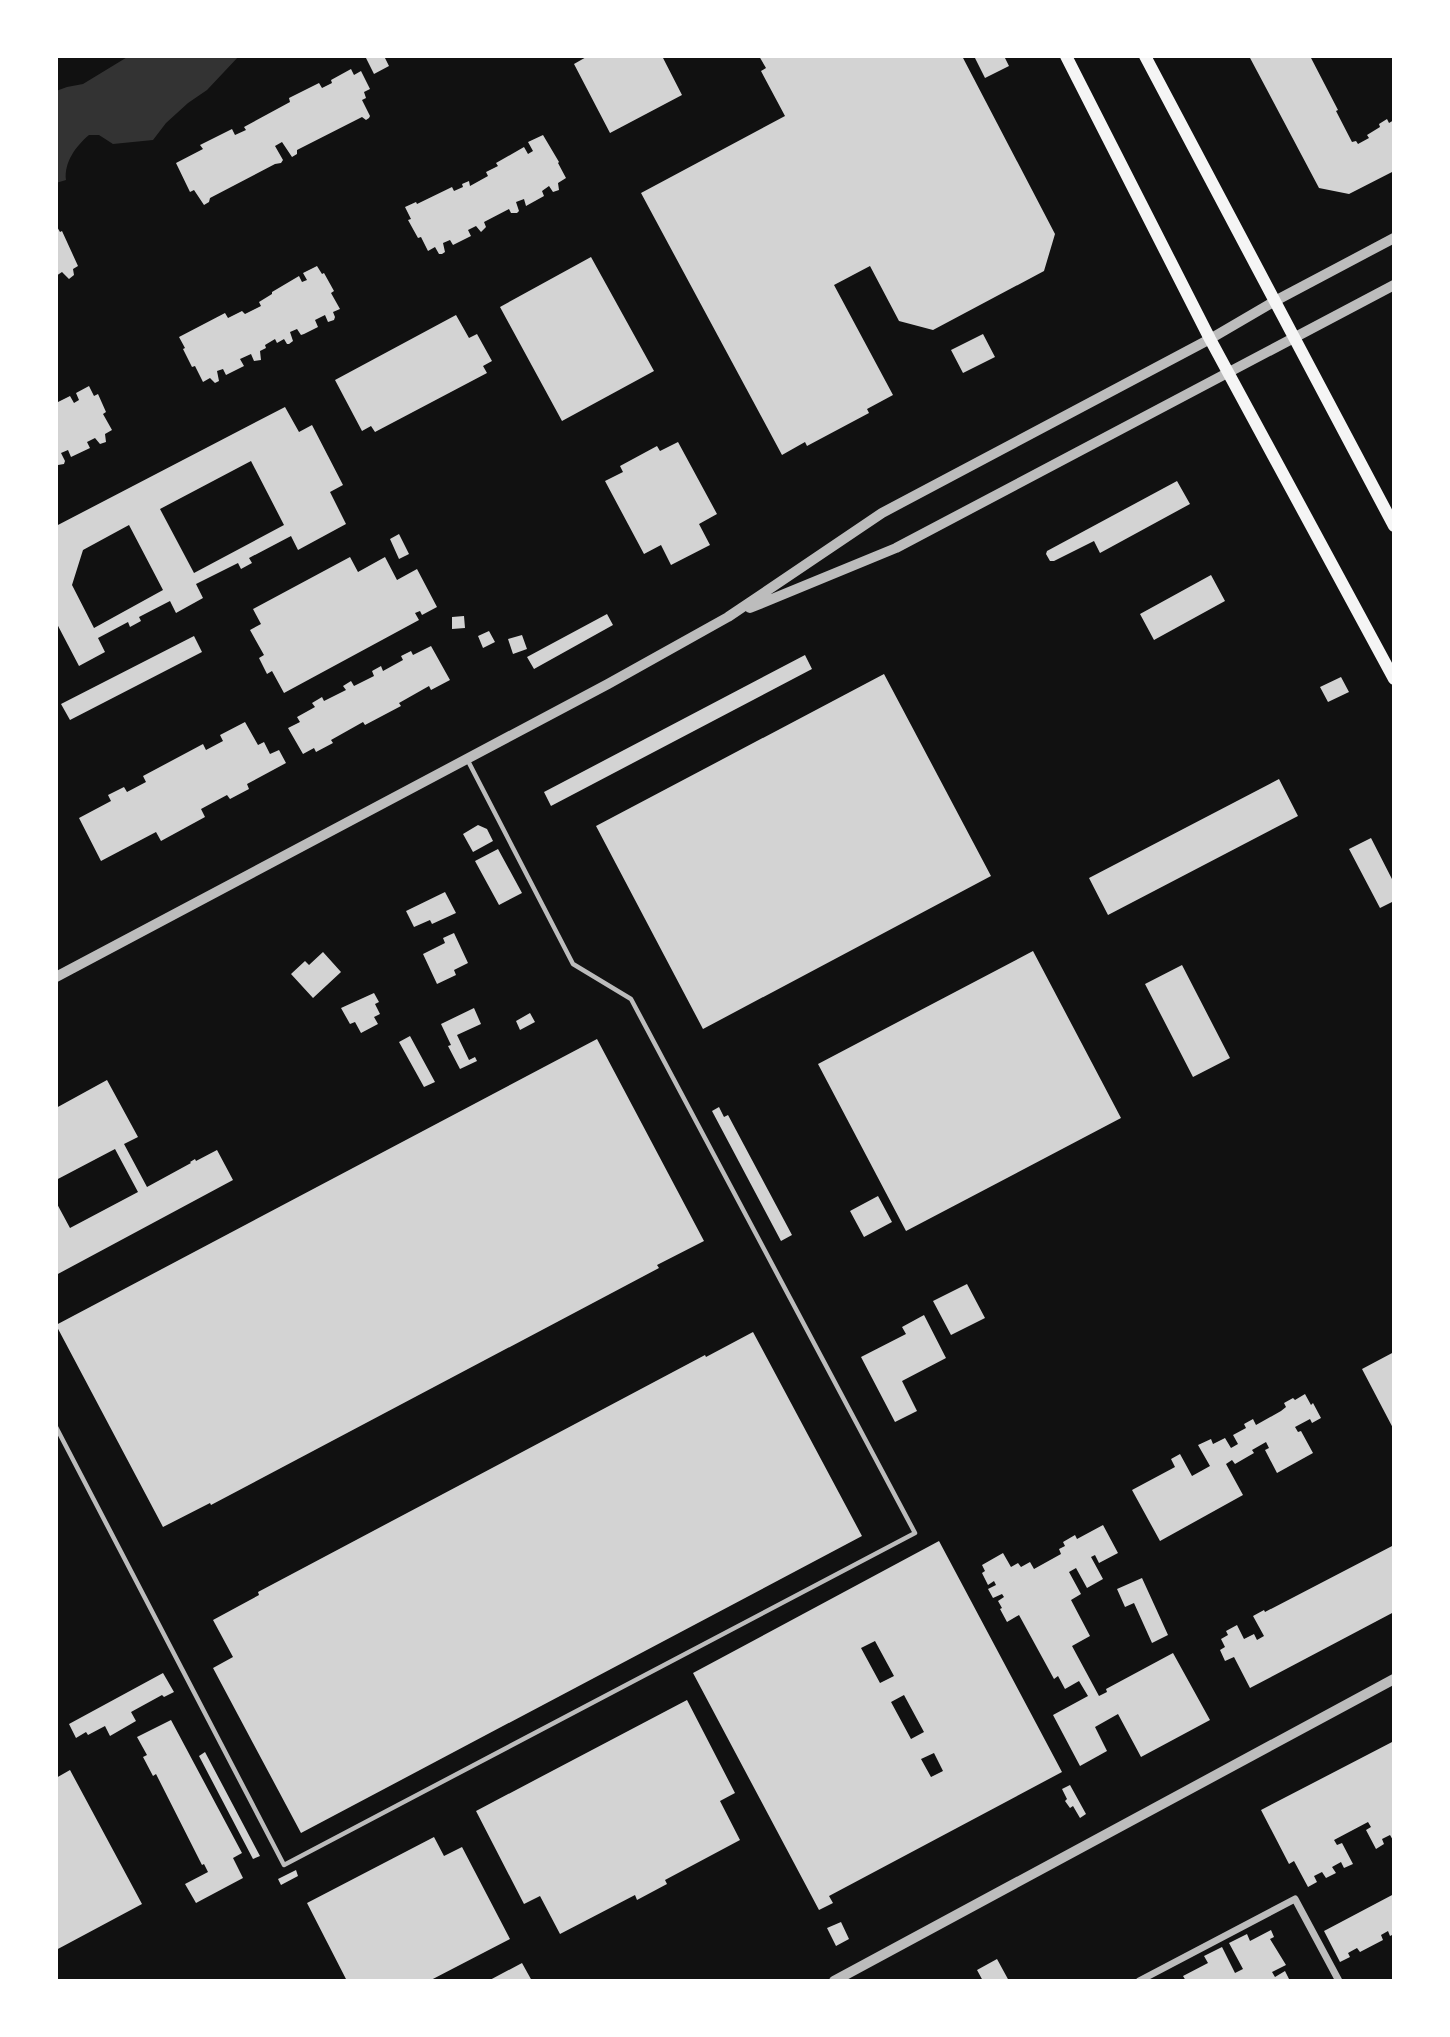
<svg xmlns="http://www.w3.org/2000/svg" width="1450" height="2037" viewBox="0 0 1450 2037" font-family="Helvetica,sans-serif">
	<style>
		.water { fill: #333 }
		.building { fill: #d3d3d3; fill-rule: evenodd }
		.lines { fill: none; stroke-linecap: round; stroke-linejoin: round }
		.service { stroke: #bcbcbc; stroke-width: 4.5 }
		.minor { stroke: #bcbcbc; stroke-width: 7 }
		.tertiary { stroke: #bcbcbc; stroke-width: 10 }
		.secondary { stroke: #f5f5f5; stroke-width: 12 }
	</style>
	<rect width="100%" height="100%" fill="#111"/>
	<!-- water -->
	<path class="water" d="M 129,56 L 239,56 L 207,90 L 188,103 L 166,123 L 153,140 L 113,144 L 99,135 L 89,135 C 76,146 64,162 66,180 L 56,183 L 56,91 L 67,87 L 83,84 Z"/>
	<!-- building -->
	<path class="building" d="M 365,56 L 384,56 L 389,66 L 374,74 Z
		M 588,56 L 662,56 L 682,95 L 610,133 L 574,64 Z
		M 759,56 L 962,56 L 1055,234 L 1044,271 L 933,330 L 899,321 L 870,266 L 834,285 L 893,395 L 867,409 L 869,413 L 807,446 L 805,442 L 782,455 L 641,193 L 785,116 L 761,71 L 766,68 Z
		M 974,56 L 1004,56 L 1009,66 L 985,78 Z
		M 1249,56 L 1310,56 L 1338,110 L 1336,111 L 1352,142 L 1356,141 L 1358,144 L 1369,138 L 1367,135 L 1380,127 L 1379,124 L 1387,119 L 1389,123 L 1394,120 L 1394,171 L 1349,194 L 1319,188 Z
		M 351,69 L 354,75 L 361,71 L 370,89 L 364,92 L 366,98 L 362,100 L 370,116 L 369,118 L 366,120 L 362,117 L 297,150 L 297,154 L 292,157 L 282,142 L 275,146 L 283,160 L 281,163 L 275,164 L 210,198 L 209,202 L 204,205 L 194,190 L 190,192 L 176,163 L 203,149 L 200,145 L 232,129 L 235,135 L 246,130 L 244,127 L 290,102 L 289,98 L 319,83 L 322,88 L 332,83 L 331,80 Z
		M 543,135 L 559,162 L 558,163 L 566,178 L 558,183 L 559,190 L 553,192 L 549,186 L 542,191 L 544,196 L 526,206 L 524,199 L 516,202 L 519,211 L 517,213 L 511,213 L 509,209 L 484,222 L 486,227 L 481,232 L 476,226 L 468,230 L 471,236 L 453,245 L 450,240 L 443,243 L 445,252 L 442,254 L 439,254 L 435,247 L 428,251 L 421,237 L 418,238 L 408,220 L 411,219 L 405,207 L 416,202 L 417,204 L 452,187 L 454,191 L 463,187 L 462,184 L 469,181 L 470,186 L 488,176 L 486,172 L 498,166 L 496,163 L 524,147 L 528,154 L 533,151 L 528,142 Z
		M 56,225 L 60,232 L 62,231 L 78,266 L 73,269 L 74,275 L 69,279 L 62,272 L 56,276 Z
		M 591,257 L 654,371 L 562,421 L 500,307 Z
		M 317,266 L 322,274 L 324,273 L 334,291 L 331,293 L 340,309 L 333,312 L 335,317 L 334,320 L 328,322 L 325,315 L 315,320 L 318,327 L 304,334 L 301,335 L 297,329 L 290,332 L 293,341 L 289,344 L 287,344 L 284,339 L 277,343 L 275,339 L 265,345 L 266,348 L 260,351 L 261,360 L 254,361 L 251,354 L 240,359 L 244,366 L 226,375 L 223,369 L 217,371 L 219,381 L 215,383 L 210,378 L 203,382 L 195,366 L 192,367 L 183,349 L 185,348 L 179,337 L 225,313 L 228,318 L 242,311 L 245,314 L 261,306 L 259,302 L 272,294 L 272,292 L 299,276 L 302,282 L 307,280 L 303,273 Z
		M 456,315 L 469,338 L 477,334 L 492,361 L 483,366 L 487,373 L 375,432 L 371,426 L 362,431 L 335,380 Z
		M 983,334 L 995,357 L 963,373 L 951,350 Z
		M 89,386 L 94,396 L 98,394 L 106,412 L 103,414 L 112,430 L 105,434 L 106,442 L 100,444 L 95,438 L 87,442 L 90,448 L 71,457 L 68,450 L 61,453 L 65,461 L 64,464 L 58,465 L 56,463 L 56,403 L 70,396 L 74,403 L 79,400 L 76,393 Z
		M 285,407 L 299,432 L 312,425 L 343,485 L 330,492 L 346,524 L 298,550 L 291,536 L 249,558 L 252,563 L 241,569 L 238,563 L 196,584 L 203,598 L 176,613 L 170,601 L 139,617 L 141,621 L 130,627 L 128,622 L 98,638 L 105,652 L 79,666 L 56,622 L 56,526 ZM 251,461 L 284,525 L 194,573 L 160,509 ZM 129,525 L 163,590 L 94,628 L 72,585 L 83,550 Z
		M 678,442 L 717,514 L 699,524 L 710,545 L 671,565 L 661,545 L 644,554 L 605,481 L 623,472 L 620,466 L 657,446 L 660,451 Z
		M 1177,481 L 1190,504 L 1100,553 L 1094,541 L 1054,561 L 1050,561 L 1046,554 L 1047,551 Z
		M 399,534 L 409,554 L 399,559 L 390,539 Z
		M 350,557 L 358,572 L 385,557 L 397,580 L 417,569 L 437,607 L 422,615 L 420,611 L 415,613 L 419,620 L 284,693 L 272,671 L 267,674 L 259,658 L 264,655 L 250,630 L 261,624 L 253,609 Z
		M 1211,575 L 1225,601 L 1154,640 L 1140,614 Z
		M 607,614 L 613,625 L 534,669 L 527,657 Z
		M 464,616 L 465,628 L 452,629 L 452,617 Z
		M 489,631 L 495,642 L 483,648 L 478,636 Z
		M 522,635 L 527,649 L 513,654 L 508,639 Z
		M 194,636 L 202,652 L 70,720 L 61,704 Z
		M 431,646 L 450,680 L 431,690 L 429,686 L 399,703 L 401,706 L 365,725 L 363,722 L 331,740 L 333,743 L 316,752 L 314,748 L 303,754 L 288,728 L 300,722 L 297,717 L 315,707 L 312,703 L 322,697 L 324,701 L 346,690 L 343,686 L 351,681 L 354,686 L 374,676 L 372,671 L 381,666 L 383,671 L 403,660 L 401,656 L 411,651 L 413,655 Z
		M 805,655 L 812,669 L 551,806 L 544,792 Z
		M 884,674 L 991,876 L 703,1029 L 596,826 Z
		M 1341,677 L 1349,692 L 1328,702 L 1320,687 Z
		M 245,722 L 258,745 L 264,742 L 270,754 L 279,750 L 286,763 L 247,784 L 249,789 L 230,799 L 227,795 L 201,809 L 205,817 L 161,841 L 156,832 L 101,861 L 79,818 L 111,801 L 108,795 L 124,787 L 127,792 L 146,782 L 143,776 L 203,744 L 206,750 L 223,741 L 220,735 Z
		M 1279,779 L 1298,816 L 1108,915 L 1089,878 Z
		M 478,825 L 487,829 L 493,841 L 473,852 L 463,834 Z
		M 1371,838 L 1394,883 L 1394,901 L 1380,908 L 1349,849 Z
		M 498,849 L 522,893 L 499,905 L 475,861 Z
		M 445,892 L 456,913 L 432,924 L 430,920 L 414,927 L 406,911 Z
		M 454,933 L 468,963 L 454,970 L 456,975 L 437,984 L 423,954 L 445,943 L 443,938 Z
		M 1033,951 L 1121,1118 L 906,1231 L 818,1064 Z
		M 323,952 L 341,972 L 313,998 L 291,974 L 305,961 L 309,965 Z
		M 1182,965 L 1230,1058 L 1193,1077 L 1145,984 Z
		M 374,993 L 379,1002 L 375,1004 L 380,1014 L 374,1017 L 378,1024 L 361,1033 L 355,1022 L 350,1024 L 341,1008 Z
		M 474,1008 L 481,1024 L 457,1035 L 469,1060 L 475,1057 L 477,1061 L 460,1069 L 448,1046 L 451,1045 L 441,1024 Z
		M 530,1013 L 535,1022 L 520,1030 L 516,1021 Z
		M 410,1036 L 435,1082 L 424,1087 L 399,1042 Z
		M 597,1039 L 704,1241 L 657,1265 L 659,1268 L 211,1505 L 210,1503 L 163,1527 L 56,1325 Z
		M 107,1080 L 138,1137 L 124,1144 L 147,1187 L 191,1163 L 190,1162 L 195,1159 L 196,1161 L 217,1150 L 233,1180 L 56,1275 L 56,1202 L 70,1228 L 138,1192 L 115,1149 L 56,1180 L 56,1108 Z
		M 719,1107 L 724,1117 L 728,1115 L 792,1235 L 781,1241 L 712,1111 Z
		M 878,1196 L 892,1222 L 864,1237 L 850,1211 Z
		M 967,1284 L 985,1318 L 951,1335 L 933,1301 Z
		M 924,1315 L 946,1358 L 902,1381 L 917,1411 L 895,1422 L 861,1357 L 906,1334 L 902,1327 Z
		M 753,1332 L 862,1536 L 301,1833 L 213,1668 L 233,1657 L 213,1620 L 259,1595 L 258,1592 L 705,1355 L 706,1357 Z
		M 1394,1352 L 1394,1430 L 1362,1369 Z
		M 1305,1394 L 1311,1405 L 1313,1403 L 1321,1418 L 1312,1423 L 1310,1419 L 1295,1427 L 1298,1432 L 1301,1431 L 1313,1453 L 1277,1473 L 1265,1450 L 1269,1448 L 1266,1442 L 1252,1450 L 1254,1453 L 1235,1464 L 1232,1460 L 1226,1464 L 1243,1495 L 1160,1541 L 1132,1490 L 1175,1467 L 1171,1459 L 1180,1454 L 1192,1476 L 1210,1466 L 1198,1445 L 1211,1439 L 1213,1444 L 1225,1438 L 1231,1448 L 1238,1444 L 1233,1435 L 1246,1428 L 1244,1424 L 1253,1419 L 1256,1425 L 1281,1411 L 1286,1407 L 1284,1403 L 1293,1398 L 1295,1400 Z
		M 1103,1525 L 1118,1553 L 1099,1563 L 1095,1555 L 1091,1557 L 1103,1579 L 1087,1588 L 1076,1568 L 1069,1572 L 1081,1594 L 1071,1600 L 1090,1636 L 1072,1646 L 1099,1696 L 1107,1692 L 1106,1689 L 1173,1653 L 1210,1720 L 1141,1757 L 1118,1714 L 1095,1727 L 1107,1751 L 1080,1766 L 1053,1715 L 1088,1696 L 1079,1681 L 1065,1689 L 1058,1676 L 1054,1679 L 1019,1615 L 1007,1622 L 1000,1609 L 1002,1608 L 998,1601 L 1004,1597 L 1002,1594 L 993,1598 L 988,1589 L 996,1585 L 994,1581 L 988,1585 L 982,1573 L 985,1571 L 982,1565 L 1003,1553 L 1011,1567 L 1018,1563 L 1021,1567 L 1030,1562 L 1034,1569 L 1061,1554 L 1059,1549 L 1065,1546 L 1063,1542 L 1075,1535 L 1077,1539 Z
		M 939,1541 L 1062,1772 L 829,1896 L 833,1903 L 819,1910 L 693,1673 ZM 875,1641 L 894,1676 L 880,1683 L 861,1648 ZM 904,1695 L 924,1732 L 911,1739 L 891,1702 ZM 934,1753 L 943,1771 L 931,1777 L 921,1759 Z
		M 1394,1545 L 1394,1612 L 1250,1688 L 1234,1657 L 1225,1661 L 1220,1650 L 1225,1647 L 1221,1639 L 1228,1635 L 1226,1631 L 1237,1625 L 1244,1639 L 1254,1634 L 1257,1640 L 1264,1636 L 1253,1616 L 1264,1610 L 1265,1612 Z
		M 1142,1578 L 1168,1635 L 1152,1643 L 1134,1603 L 1125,1607 L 1117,1589 Z
		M 163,1673 L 174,1692 L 164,1697 L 162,1695 L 131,1712 L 136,1721 L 110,1736 L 105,1726 L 88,1735 L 86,1732 L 76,1738 L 69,1724 Z
		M 687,1700 L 735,1793 L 720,1801 L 740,1840 L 665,1880 L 667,1884 L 637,1900 L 635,1895 L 560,1934 L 540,1896 L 524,1904 L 476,1811 Z
		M 171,1720 L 242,1853 L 233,1858 L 243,1878 L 196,1903 L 185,1884 L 208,1872 L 204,1864 L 202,1865 L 156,1774 L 153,1776 L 143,1757 L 147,1755 L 137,1737 Z
		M 1394,1741 L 1394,1842 L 1390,1835 L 1382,1839 L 1384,1844 L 1376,1849 L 1366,1830 L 1371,1827 L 1368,1822 L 1334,1840 L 1337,1845 L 1342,1843 L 1353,1864 L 1344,1868 L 1341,1862 L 1332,1867 L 1336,1873 L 1326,1878 L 1322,1872 L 1314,1876 L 1317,1882 L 1308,1887 L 1294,1861 L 1289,1864 L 1261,1810 Z
		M 205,1752 L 260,1856 L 253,1859 L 199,1756 Z
		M 70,1770 L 142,1904 L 56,1950 L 56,1778 Z
		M 1070,1785 L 1086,1814 L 1080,1818 L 1073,1806 L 1070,1808 L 1065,1801 L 1067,1799 L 1062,1789 Z
		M 434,1837 L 444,1856 L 462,1847 L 510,1939 L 429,1981 L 347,1981 L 307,1903 Z
		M 296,1870 L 298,1876 L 281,1885 L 278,1879 Z
		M 1394,1894 L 1394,1934 L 1390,1936 L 1388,1931 L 1381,1935 L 1383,1940 L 1360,1952 L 1357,1948 L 1348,1953 L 1350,1957 L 1340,1962 L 1324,1931 Z
		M 841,1922 L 849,1939 L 836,1946 L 827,1928 Z
		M 1271,1930 L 1274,1937 L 1270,1939 L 1286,1965 L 1272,1972 L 1275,1977 L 1285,1971 L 1290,1981 L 1186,1981 L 1183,1976 L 1208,1963 L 1204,1956 L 1222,1947 L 1235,1973 L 1243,1969 L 1229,1943 L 1247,1934 L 1250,1941 Z
		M 997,1959 L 1009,1981 L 983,1981 L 977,1970 Z
		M 522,1963 L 532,1981 L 488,1981 Z"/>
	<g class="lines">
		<!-- service -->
		<path class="service" d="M 56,1427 L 284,1865 L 915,1533 L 631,999 L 573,964 L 467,759"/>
		<!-- minor -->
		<path class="minor" d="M 1139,1981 L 1295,1899 L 1339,1981"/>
		<!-- tertiary -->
		<path class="tertiary" d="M 750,608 L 896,548 L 1394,285
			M 56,977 L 608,684 L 728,617 L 882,513 L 1210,339 L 1275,301 L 1394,238
			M 834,1981 L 1394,1679"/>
		<!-- secondary -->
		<path class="secondary" d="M 1066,56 L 1210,339 L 1394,679
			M 1145,56 L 1394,526"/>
	</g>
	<!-- border -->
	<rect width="1450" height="2037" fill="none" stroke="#ffffff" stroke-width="116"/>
</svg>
